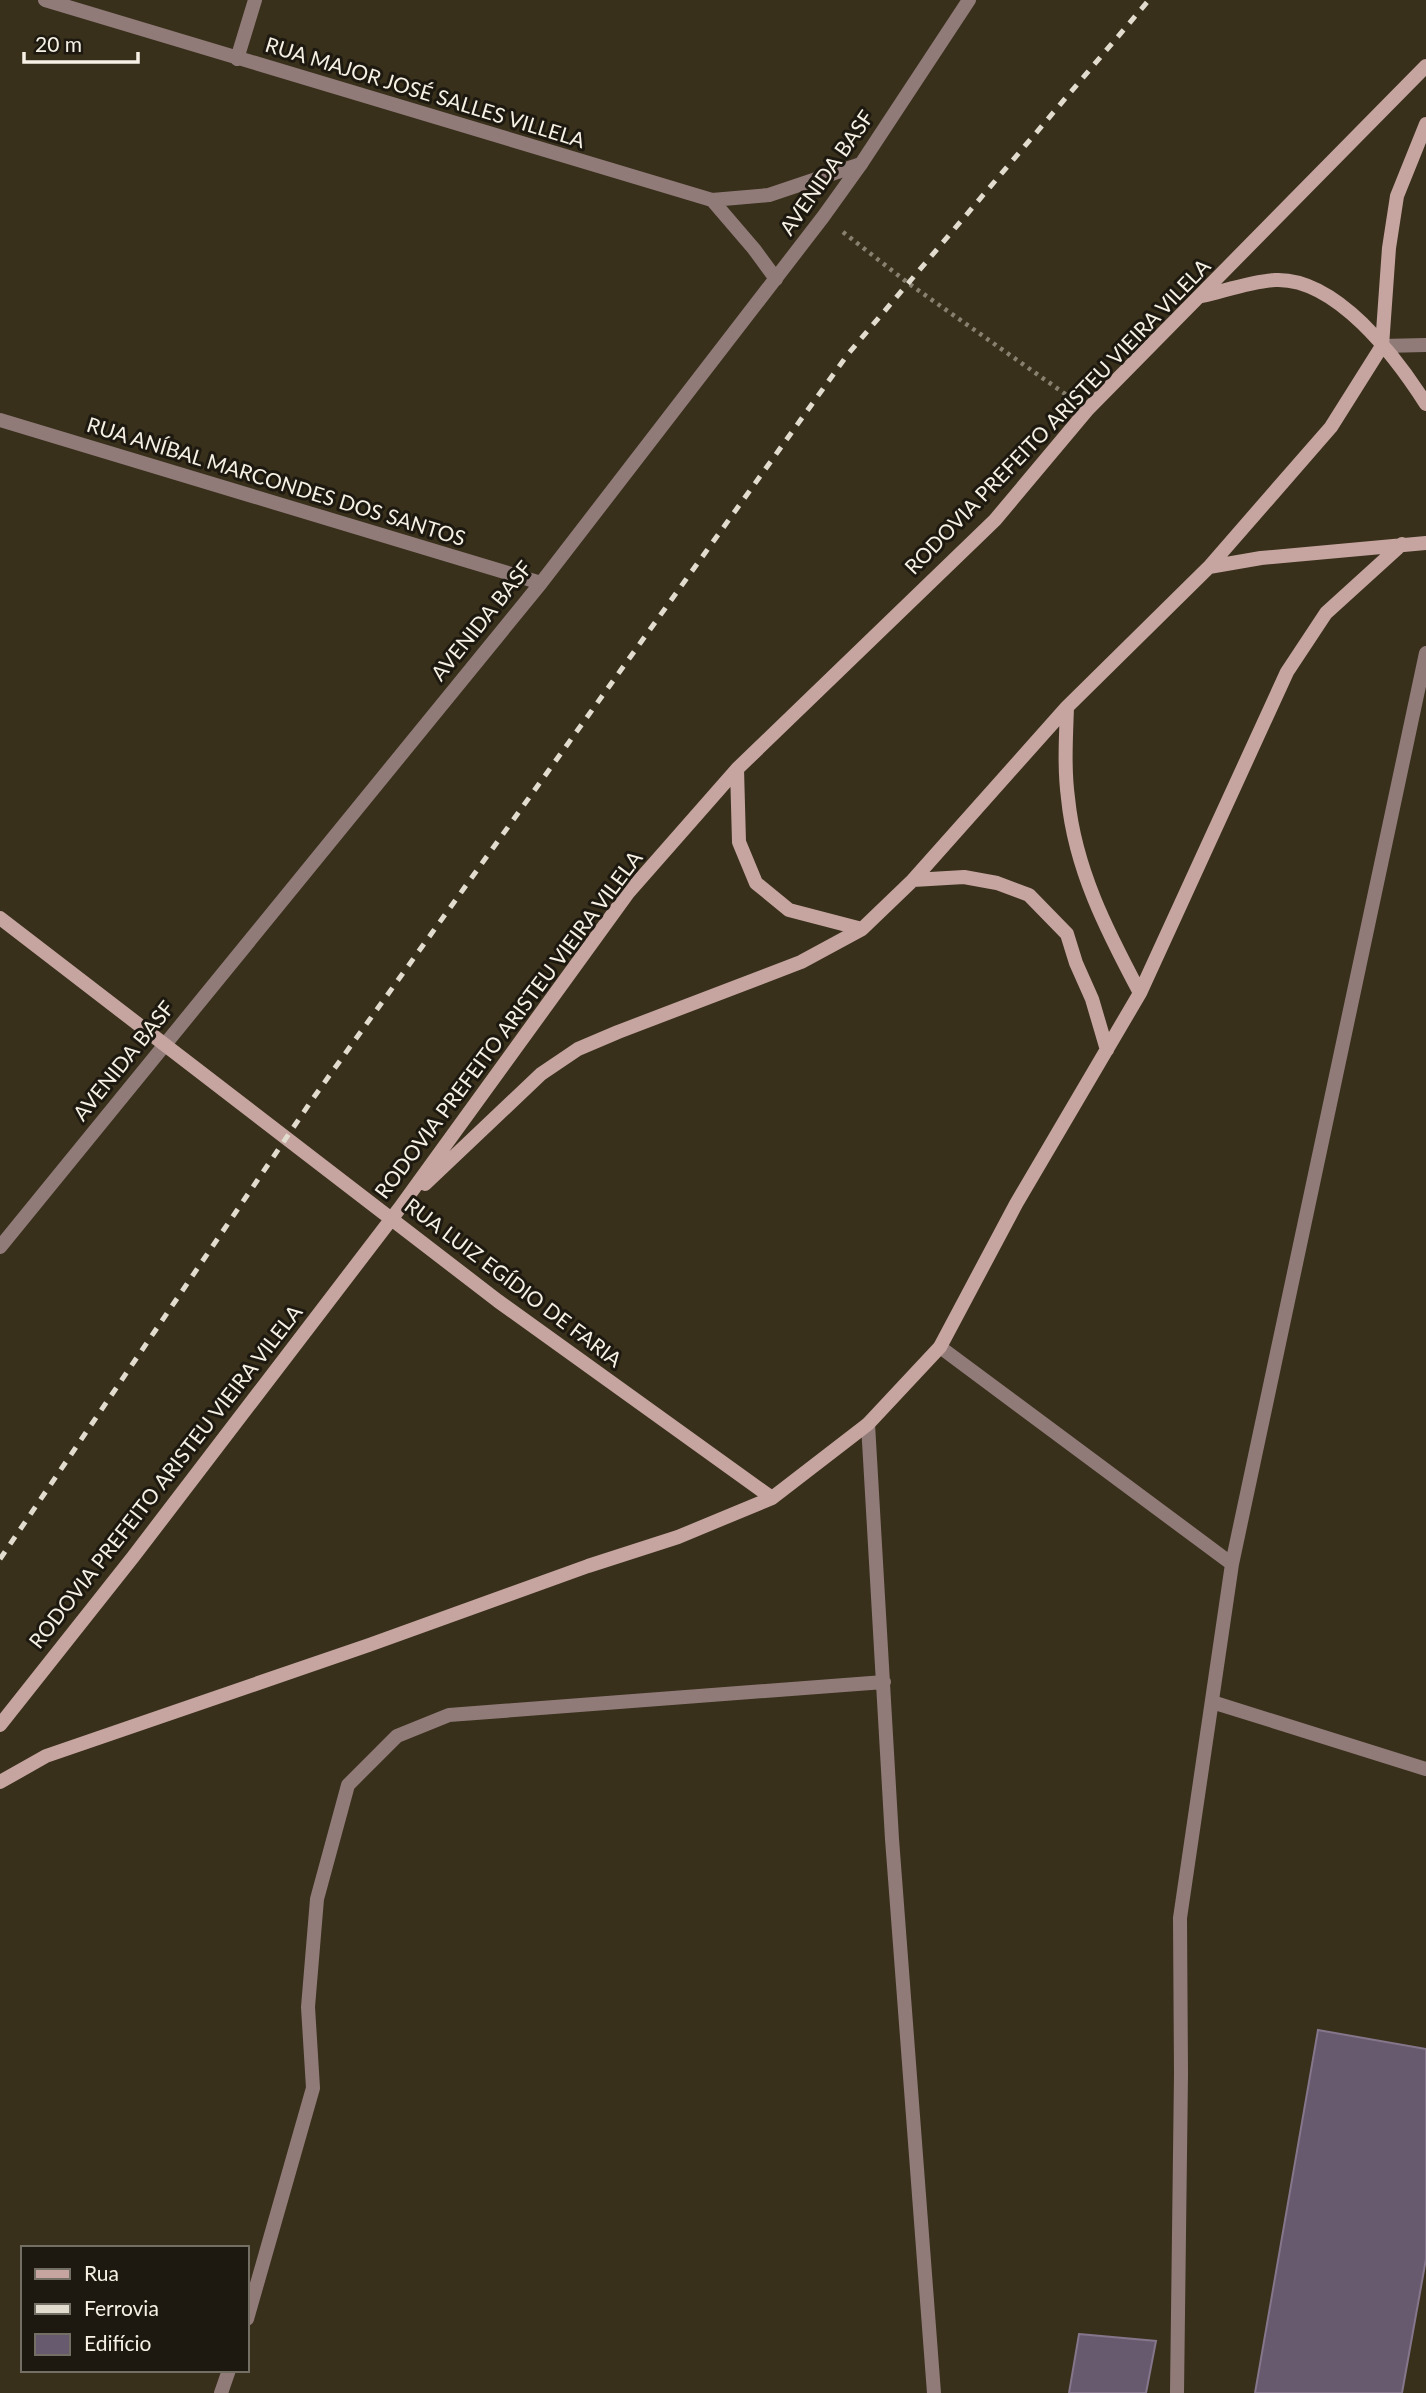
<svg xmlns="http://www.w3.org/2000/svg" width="1426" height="2393" viewBox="0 0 1426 2393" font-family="Lato,sans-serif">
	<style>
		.building { fill: #685a6e; stroke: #85768b; stroke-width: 2 }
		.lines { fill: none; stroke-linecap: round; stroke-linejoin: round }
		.path { stroke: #898170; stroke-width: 4.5; stroke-dasharray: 3.5 5; stroke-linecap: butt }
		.service { stroke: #907b79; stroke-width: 14 }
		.minor { stroke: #907b79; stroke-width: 14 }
		.tertiary { stroke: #907b79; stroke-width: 14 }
		.secondary { stroke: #c6a5a0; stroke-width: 14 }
		.rail { stroke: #e2dccf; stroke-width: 5; stroke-dasharray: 9 9; stroke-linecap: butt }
		.labels { text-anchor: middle; stroke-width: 6; stroke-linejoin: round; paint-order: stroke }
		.street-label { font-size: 21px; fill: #f7f1e5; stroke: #1d1910 }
	</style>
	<rect width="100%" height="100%" fill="#39301c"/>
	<!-- building -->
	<path class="building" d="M 1318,2030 L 1426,2049 L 1426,2259 L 1402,2393 L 1255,2393 Z
		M 1079,2334 L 1156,2341 L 1146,2393 L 1069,2393 Z"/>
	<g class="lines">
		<!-- path -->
		<path class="path" d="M 843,232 L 908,283 L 1068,396"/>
		<!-- service -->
		<path class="service" d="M 1382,346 L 1426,345
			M 940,1347 L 1232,1564
			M 868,1424 L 892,1839 L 934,2393
			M 1212,1702 L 1426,1769
			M 247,2319 L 313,2088 L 308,2007 L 317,1899 L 348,1785 L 397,1736 L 449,1715 L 884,1682
			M 221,2393 L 229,2370
			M 1177,2393 L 1181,2074 L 1180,1918 L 1232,1564 L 1426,653"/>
		<!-- minor -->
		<path class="minor" d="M 45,0 L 712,200 L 769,195 L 861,164
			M 237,59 L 255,0
			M 712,200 L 754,249 L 776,279"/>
		<!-- tertiary -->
		<path class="tertiary" d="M 0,420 L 541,583
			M 0,1247 L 541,583 L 823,217 L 861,164 L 969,0"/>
		<!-- secondary -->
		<path class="secondary" d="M 1202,296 C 1224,291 1253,281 1275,280 C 1336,277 1396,357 1426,404
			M 1209,567 L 1261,558 L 1426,543
			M 1067,707 C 1066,737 1064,768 1068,798 C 1075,869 1107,931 1140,993
			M 737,769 L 739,842 L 756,883 L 789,910 L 862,929
			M 913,880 L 964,877 L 997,883 L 1029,895 L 1067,934 L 1076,963 L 1092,999 L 1107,1050
			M 0,918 L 498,1301 L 772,1498
			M 425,1184 L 541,1074 L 578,1049 L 618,1032 L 801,962 L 862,929 L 913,880 L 1067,707 L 1209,567 L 1331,427 L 1382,346 L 1389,248 L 1397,196 L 1426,124
			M 0,1725 L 133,1557 L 399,1209 L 628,893 L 737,769 L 995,520 L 1088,409 L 1426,66
			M 0,1782 L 46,1756 L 369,1645 L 588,1566 L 678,1537 L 772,1498 L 868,1424 L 940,1347 L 1016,1204 L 1140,993 L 1287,672 L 1326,613 L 1402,544"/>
		<!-- rail -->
		<path class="rail" d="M 0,1559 L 314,1097 L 848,354 L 1149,0"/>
	</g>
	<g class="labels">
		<!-- street labels -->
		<g class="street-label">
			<text transform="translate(425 93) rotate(17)" y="7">RUA MAJOR JOSÉ SALLES VILLELA</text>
			<text transform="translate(827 173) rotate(-55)" y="7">AVENIDA BASF</text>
			<text transform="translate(1058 417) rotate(-46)" y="7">RODOVIA PREFEITO ARISTEU VIEIRA VILELA</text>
			<text transform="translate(276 482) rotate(17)" y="7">RUA ANÍBAL MARCONDES DOS SANTOS</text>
			<text transform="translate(482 621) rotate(-51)" y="7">AVENIDA BASF</text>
			<text transform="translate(509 1025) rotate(-53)" y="7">RODOVIA PREFEITO ARISTEU VIEIRA VILELA</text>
			<text transform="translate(124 1061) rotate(-51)" y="7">AVENIDA BASF</text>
			<text transform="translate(513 1283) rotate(37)" y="7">RUA LUIZ EGÍDIO DE FARIA</text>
			<text transform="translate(166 1477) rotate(-52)" y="7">RODOVIA PREFEITO ARISTEU VIEIRA VILELA</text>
		</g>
	</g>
	<!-- legend -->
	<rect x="21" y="2246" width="228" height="126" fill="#1d1910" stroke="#746f65" stroke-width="2"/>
	<rect x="35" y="2269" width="35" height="10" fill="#c6a5a0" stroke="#746f65" stroke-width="2"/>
	<text x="84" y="2281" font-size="21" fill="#f7f1e5">Rua</text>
	<rect x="35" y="2304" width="35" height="10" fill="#e2dccf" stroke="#746f65" stroke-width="2"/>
	<text x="84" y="2316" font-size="21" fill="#f7f1e5">Ferrovia</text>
	<rect x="35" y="2334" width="35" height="21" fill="#685a6e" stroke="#746f65" stroke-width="2"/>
	<text x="84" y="2351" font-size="21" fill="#f7f1e5">Edifício</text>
	<!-- scale -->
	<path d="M24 52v10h114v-10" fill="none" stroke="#f7f1e5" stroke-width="3.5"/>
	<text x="35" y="52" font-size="21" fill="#f7f1e5" stroke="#1d1910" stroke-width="5" paint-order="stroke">20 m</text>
</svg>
